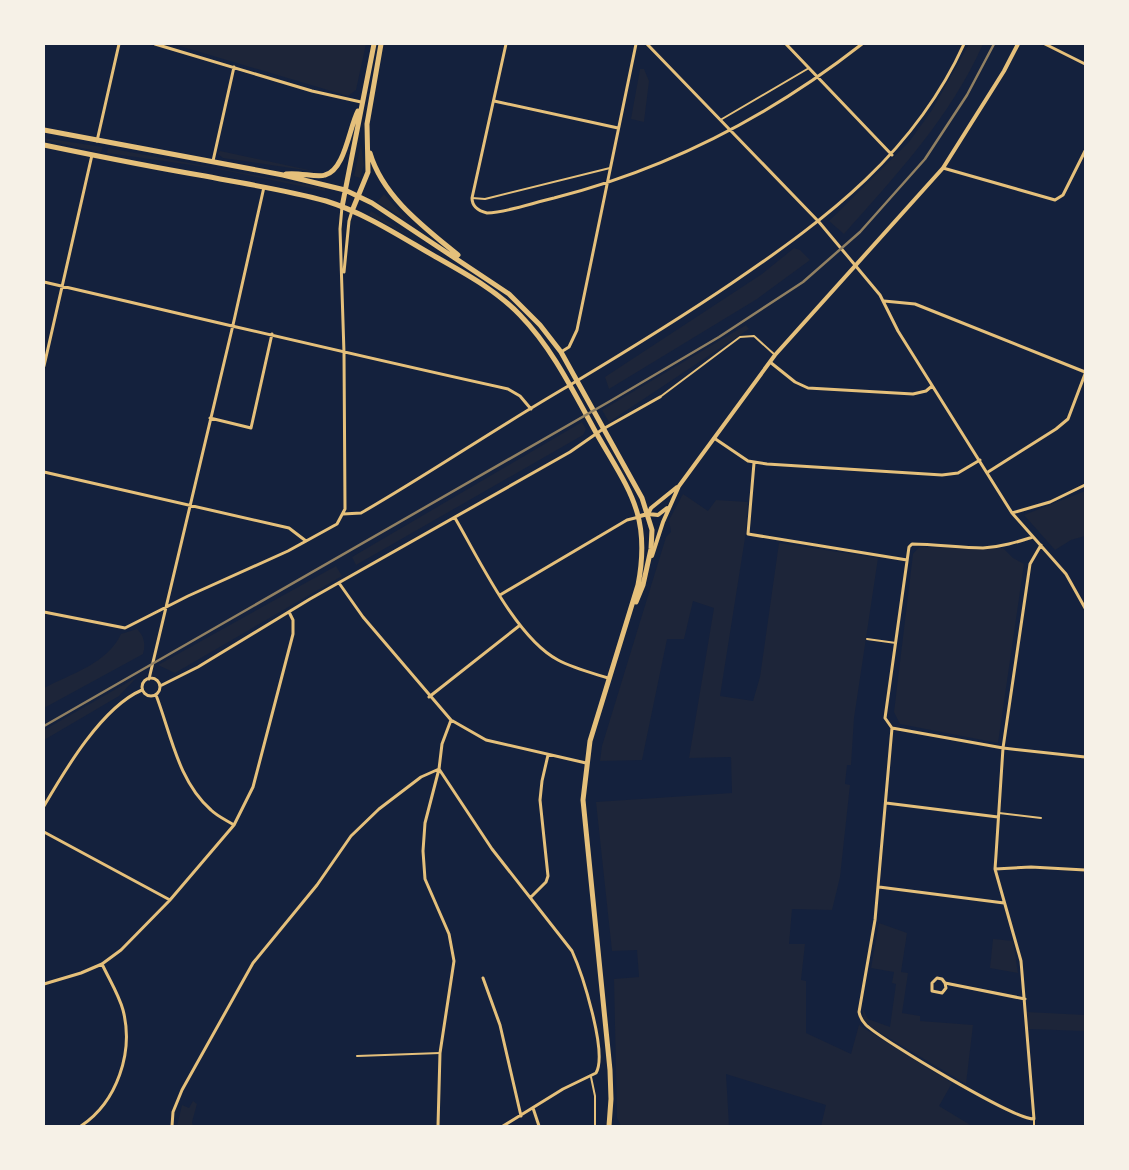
<svg xmlns="http://www.w3.org/2000/svg" width="1129" height="1170" viewBox="0 0 1129 1170" font-family="'Alegreya Sans',sans-serif">
	<style>
		.green { fill: #1d2539 }
		.lines { fill: none; stroke-linecap: round; stroke-linejoin: round }
		.service { stroke: #e5c07b; stroke-width: 2 }
		.minor { stroke: #e5c07b; stroke-width: 3 }
		.tertiary { stroke: #e5c07b; stroke-width: 4 }
		.primary { stroke: #e5c07b; stroke-width: 5 }
		.rail { stroke: #918062; stroke-width: 2.5 }
	</style>
	<rect width="100%" height="100%" fill="#14213d"/>
	<!-- green -->
	<path class="green" d="M 173,44 L 366,44 L 356,90 L 348,96 Z
		M 969,44 L 983,44 C 950,118 897,174 844,234 L 829,221 L 909,142 L 932,110 Z
		M 640,69 L 644,69 L 649,81 L 644,122 L 631,119 Z
		M 44,138 L 103,147 L 101,152 L 44,140 Z
		M 361,144 L 364,165 L 360,178 L 354,176 Z
		M 108,148 L 325,188 L 325,191 L 213,168 L 107,153 Z
		M 220,151 L 318,172 L 223,158 L 218,154 Z
		M 384,194 L 406,219 L 406,220 L 377,202 Z
		M 371,211 L 412,237 L 369,215 Z
		M 794,248 L 800,250 L 810,260 L 757,299 L 609,389 L 605,377 L 762,274 Z
		M 746,325 L 749,329 L 609,422 L 602,410 Z
		M 582,422 L 586,429 L 583,435 L 356,565 L 352,557 Z
		M 1085,491 L 1085,536 L 1071,540 L 1055,550 L 1024,515 Z
		M 683,494 L 708,511 L 716,500 L 748,502 L 745,538 L 720,696 L 753,701 L 760,677 L 779,543 L 878,558 L 854,718 L 851,765 L 847,765 L 845,784 L 850,785 L 840,877 L 832,910 L 792,909 L 789,944 L 805,944 L 801,980 L 806,981 L 806,1033 L 851,1054 L 859,1025 L 952,1083 L 939,1106 L 972,1126 L 821,1126 L 826,1105 L 726,1074 L 729,1126 L 621,1126 L 617,1118 L 614,979 L 639,977 L 637,950 L 612,951 L 596,802 L 732,793 L 731,757 L 689,758 L 714,608 L 693,601 L 684,639 L 667,639 L 642,760 L 600,761 L 602,746 L 666,537 L 671,532 L 669,520 Z
		M 919,547 L 1003,548 L 1013,558 L 1024,564 L 998,743 L 900,724 L 894,712 L 913,554 Z
		M 336,566 L 342,576 L 175,673 L 158,665 Z
		M 137,629 C 144,636 146,644 143,654 L 44,708 L 44,688 C 71,674 108,663 121,634 Z
		M 137,677 L 119,696 L 44,740 L 44,730 Z
		M 879,923 L 907,933 L 901,972 L 908,973 L 902,1013 L 920,1016 L 920,1021 L 973,1025 L 966,1084 L 872,1028 L 864,1020 L 862,1007 L 868,1019 L 890,1027 L 896,984 L 892,983 L 894,972 L 871,968 Z
		M 993,939 L 1013,941 L 1018,973 L 990,968 Z
		M 1027,1012 L 1085,1015 L 1085,1031 L 1028,1029 Z
		M 193,1101 L 197,1104 L 192,1122 L 193,1126 L 177,1126 L 182,1105 L 189,1108 Z"/>
	<g class="lines">
		<!-- service -->
		<path class="service" d="M 722,119 L 809,68
			M 472,198 L 485,199 L 610,168
			M 660,397 L 740,337 L 754,336 L 775,355
			M 867,639 L 896,643
			M 999,813 L 1041,818
			M 357,1056 L 440,1053
			M 591,1077 L 595,1096 L 595,1126
			M 1034,1119 L 1034,1126"/>
		<!-- minor -->
		<path class="minor" d="M 155,44 L 312,91 L 361,102
			M 506,44 L 472,198 C 472,207 479,211 487,213 C 509,212 532,203 554,198 C 668,169 770,116 862,44
			M 647,44 L 819,222 L 880,295 L 898,331 L 1012,513 L 1066,574 L 1085,608
			M 786,44 L 892,155
			M 1045,44 L 1085,64
			M 494,101 L 618,128
			M 97,141 L 119,44
			M 213,161 L 234,67
			M 943,168 L 1055,200 L 1063,195 L 1085,151
			M 344,272 L 349,221 L 352,211
			M 44,282 C 199,318 353,355 508,389 L 520,396 L 531,409
			M 884,301 L 915,304 L 1085,372
			M 561,352 L 569,347 L 577,330 L 636,44
			M 770,362 L 795,382 L 808,388 L 913,394 L 926,391 L 932,386
			M 44,366 L 92,155
			M 210,418 L 251,428 L 272,334
			M 714,438 L 748,461 L 767,464 L 942,475 L 958,473 L 980,460
			M 754,463 L 748,534 L 907,560
			M 44,472 L 289,528 L 306,541
			M 988,472 L 1056,429 L 1068,419 L 1085,374
			M 1012,513 L 1050,502 L 1085,485
			M 343,514 L 361,513 C 432,472 499,426 570,385 C 625,352 679,319 732,283 C 828,218 915,152 964,44
			M 455,518 C 479,559 516,638 558,660 C 573,668 592,673 608,678
			M 1033,537 C 1017,542 1001,547 983,548 C 960,548 936,544 912,544 L 909,547 L 885,718 L 892,728 L 875,920 L 859,1012 C 860,1017 862,1021 866,1025 C 883,1041 1015,1120 1034,1119 L 1021,961 L 995,869 L 996,855 L 1003,748 L 1030,564 L 1041,545
			M 339,583 L 363,617 L 451,720 L 486,740 L 586,763
			M 500,595 L 627,520 L 639,517
			M 44,612 L 125,628 L 188,596 L 288,551 L 337,524 L 345,509 L 344,353 L 340,229 L 342,207
			M142 687a9 9 0 1 1 18 0a9 9 0 1 1-18 0Z
			M 149,679 L 233,325 L 264,187
			M 160,686 L 198,667 L 310,599 L 570,452 L 603,429 L 660,397
			M 156,695 C 171,734 178,781 211,810 C 217,816 226,820 234,825
			M 429,697 L 519,626
			M 892,728 L 1003,748 L 1085,757
			M 439,769 L 492,849 L 572,951 C 582,973 608,1053 596,1073 L 563,1089 L 503,1126
			M 886,803 L 998,817
			M 44,806 C 65,770 102,707 142,690
			M 44,832 L 170,900
			M 995,869 L 1031,867 L 1085,870
			M 879,887 L 1004,903
			M 531,897 L 546,882 L 548,876 L 540,800 L 542,781 L 548,755
			M 483,978 L 500,1025 L 521,1116
			M 945,983 L 946,988 L 942,993 L 932,991 L 932,983 L 937,978 L 942,979 L 945,983 L 1025,999
			M 44,984 L 81,973 L 102,964 L 121,950 L 170,900 L 234,825 L 253,787 L 293,634 L 293,620 L 289,612
			M 533,1108 L 539,1126
			M 81,1126 C 117,1102 134,1052 123,1010 C 119,995 109,979 102,964
			M 172,1126 L 173,1112 L 182,1090 L 253,963 L 317,885 L 351,836 L 379,809 L 421,777 L 439,769
			M 438,1126 L 440,1053 L 454,961 L 449,934 L 425,879 L 423,851 L 425,823 L 439,769 L 442,744 L 451,720"/>
		<!-- tertiary -->
		<path class="tertiary" d="M 648,514 L 651,508 L 677,487
			M 640,516 L 648,514 L 658,515 L 667,508
			M 652,556 L 663,522 L 679,486 L 775,355 L 943,168 L 1004,71 L 1018,44"/>
		<!-- primary -->
		<path class="primary" d="M 44,130 L 283,175 L 345,190 L 372,203 L 509,294 L 540,325 L 561,352 L 642,498 L 652,530 L 651,549 L 643,585 L 636,602
			M 44,145 C 97,156 151,167 205,176 C 245,184 287,190 326,201 C 365,213 401,237 436,257 C 466,274 496,290 520,315 C 552,348 572,389 594,429 C 627,488 652,513 638,585 L 590,741 L 583,800 L 610,1070 L 611,1099 L 609,1126
			M 370,153 C 383,197 424,227 458,255
			M 286,174 C 299,172 317,178 325,175 C 345,170 349,128 358,111
			M 342,207 L 374,44
			M 352,211 L 368,172 L 367,124 L 381,44"/>
		<!-- rail -->
		<path class="rail" d="M 44,726 L 612,400 L 719,337 L 803,282 L 860,232 L 925,159 L 967,95 L 994,44"/>
	</g>
	<!-- border -->
	<rect width="1129" height="1170" fill="none" stroke="#f6f1e7" stroke-width="90"/>
</svg>
